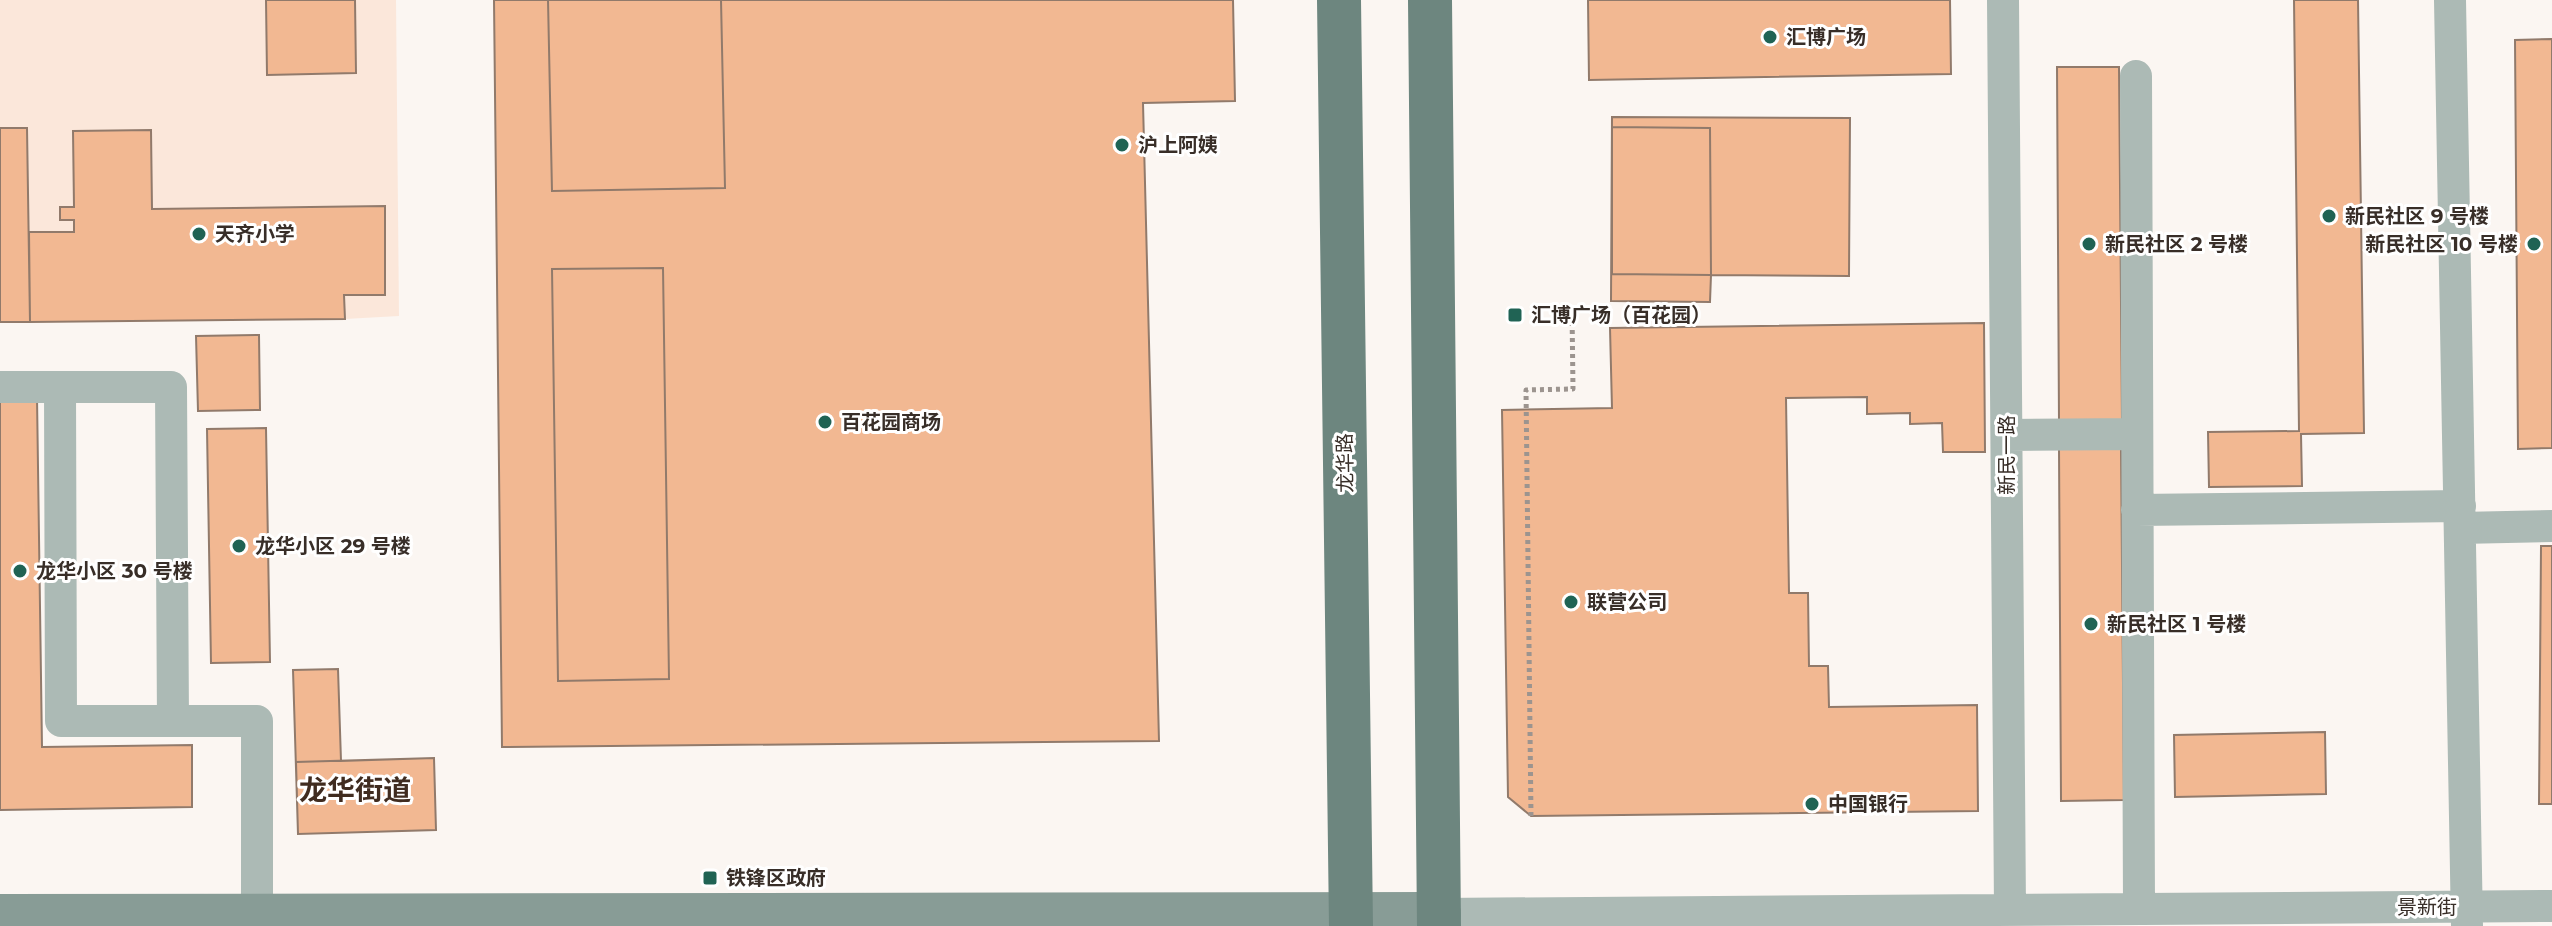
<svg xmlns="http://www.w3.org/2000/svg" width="2552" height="926" viewBox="0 0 2552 926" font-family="Montserrat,'Noto Sans SC',sans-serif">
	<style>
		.built { fill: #fbe7da }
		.building { fill: #f2b892; stroke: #917a6b; stroke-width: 2 }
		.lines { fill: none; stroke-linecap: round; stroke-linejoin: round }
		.path { stroke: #9c948f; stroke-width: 5; stroke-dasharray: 4 4; stroke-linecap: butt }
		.minor { stroke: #acbab5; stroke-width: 32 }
		.secondary { stroke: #889c96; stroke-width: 44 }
		.primary { stroke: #6d867f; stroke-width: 44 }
		.poi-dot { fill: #206354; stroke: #fff; stroke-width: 3 }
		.labels { text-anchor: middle; stroke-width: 6; stroke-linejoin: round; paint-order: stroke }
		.poi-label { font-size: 20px; font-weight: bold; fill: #382e28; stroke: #fff; text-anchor: start }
		.street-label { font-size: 20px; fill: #382e28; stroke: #fff }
		.district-label { font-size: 28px; font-weight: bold; fill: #402c20; stroke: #fff }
	</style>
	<rect width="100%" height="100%" fill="#fbf6f2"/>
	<!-- built -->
	<path class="built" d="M 0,0 L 396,0 L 399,316 L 345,319 L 0,322 Z"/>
	<!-- building -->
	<path class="building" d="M 266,0 L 355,0 L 356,73 L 267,75 Z
		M 494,0 L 1233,0 L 1235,101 L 1143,103 L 1159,741 L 502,747 Z
		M 548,0 L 721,0 L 725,188 L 552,191 Z
		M 1588,0 L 1950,0 L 1951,74 L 1589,80 Z
		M 2294,0 L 2358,0 L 2364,433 L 2301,434 L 2302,486 L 2209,487 L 2208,432 L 2299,431 Z
		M 2552,39 L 2552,448 L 2518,449 L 2515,40 Z
		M 2057,67 L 2119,67 L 2122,420 L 2059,421 Z
		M 1612,117 L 1850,118 L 1849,276 L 1711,275 L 1710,302 L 1611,301 Z
		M 1612,127 L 1710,128 L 1711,275 L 1612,274 Z
		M 0,128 L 27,128 L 30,322 L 0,322 Z
		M 151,130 L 152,209 L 385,206 L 385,295 L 344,295 L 345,319 L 30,322 L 29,232 L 74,232 L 74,220 L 60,220 L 60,207 L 74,207 L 73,131 Z
		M 663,268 L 669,679 L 558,681 L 552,269 Z
		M 1984,323 L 1985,452 L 1943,452 L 1942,423 L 1910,424 L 1910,413 L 1867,414 L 1867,397 L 1786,398 L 1789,593 L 1808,593 L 1809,666 L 1828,666 L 1829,707 L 1977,705 L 1978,811 L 1531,816 L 1508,797 L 1502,410 L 1612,408 L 1610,328 Z
		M 259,335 L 260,410 L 198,411 L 196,336 Z
		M 37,397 L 42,747 L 192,745 L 192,807 L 0,810 L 0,398 Z
		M 266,428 L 270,662 L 211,663 L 207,429 Z
		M 2121,447 L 2124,800 L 2061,801 L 2059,448 Z
		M 2541,546 L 2552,546 L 2552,804 L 2539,804 Z
		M 338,669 L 341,761 L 434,758 L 436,830 L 298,834 L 293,670 Z
		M 2325,732 L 2326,794 L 2175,797 L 2174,735 Z
		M 434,758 L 436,830 L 298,834 L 296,762 Z"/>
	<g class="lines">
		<!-- path -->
		<path class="path" d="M 1531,816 L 1526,390 L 1573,389 L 1572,311"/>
		<!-- minor -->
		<path class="minor" d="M 2003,0 L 2010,910
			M 2450,0 L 2467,926
			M 2136,76 L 2139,909
			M 0,387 L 171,387 L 173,721 L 257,721 L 257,916
			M 60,387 L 61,721 L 173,721
			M 2007,435 L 2137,434
			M 2137,510 L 2460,506
			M 2460,528 L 2552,526
			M 1439,914 L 2552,906"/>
		<!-- secondary -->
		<path class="secondary" d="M 0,916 L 1439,914"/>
		<!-- primary -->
		<path class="primary" d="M 1339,0 L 1351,926
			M 1430,0 L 1439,926"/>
	</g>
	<!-- markers -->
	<g class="poi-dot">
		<circle cx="1770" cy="37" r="8"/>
		<circle cx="1122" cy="145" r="8"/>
		<circle cx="2329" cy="216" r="8"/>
		<circle cx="199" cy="234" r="8"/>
		<circle cx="2089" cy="244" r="8"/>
		<circle cx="2534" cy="244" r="8"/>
		<rect x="1507" y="307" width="16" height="16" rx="4"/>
		<circle cx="825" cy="422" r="8"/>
		<circle cx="239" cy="546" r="8"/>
		<circle cx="20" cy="571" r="8"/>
		<circle cx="1571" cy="602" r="8"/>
		<circle cx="2091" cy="624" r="8"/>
		<circle cx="1812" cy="804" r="8"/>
		<rect x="702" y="870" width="16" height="16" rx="4"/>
	</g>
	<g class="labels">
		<!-- poi labels -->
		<g class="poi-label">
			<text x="1786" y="44">汇博广场</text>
			<text x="1138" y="152">沪上阿姨</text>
			<text x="2345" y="223">新民社区 9 号楼</text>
			<text x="215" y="241">天齐小学</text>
			<text x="2105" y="251">新民社区 2 号楼</text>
			<text x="2518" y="251" text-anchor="end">新民社区 10 号楼</text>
			<text x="1531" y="322">汇博广场（百花园）</text>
			<text x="841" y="429">百花园商场</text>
			<text x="255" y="553">龙华小区 29 号楼</text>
			<text x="36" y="578">龙华小区 30 号楼</text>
			<text x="1587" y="609">联营公司</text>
			<text x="2107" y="631">新民社区 1 号楼</text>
			<text x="1828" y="811">中国银行</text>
			<text x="726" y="885">铁锋区政府</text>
		</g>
		<!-- street labels -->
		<g class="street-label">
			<text transform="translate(2007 455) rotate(-90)" y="7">新民一路</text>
			<text transform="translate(1345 463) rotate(-91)" y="7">龙华路</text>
			<text x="2427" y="914">景新街</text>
		</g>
		<!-- district labels -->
		<g class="district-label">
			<text x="355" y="800">龙华街道</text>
		</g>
	</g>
</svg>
